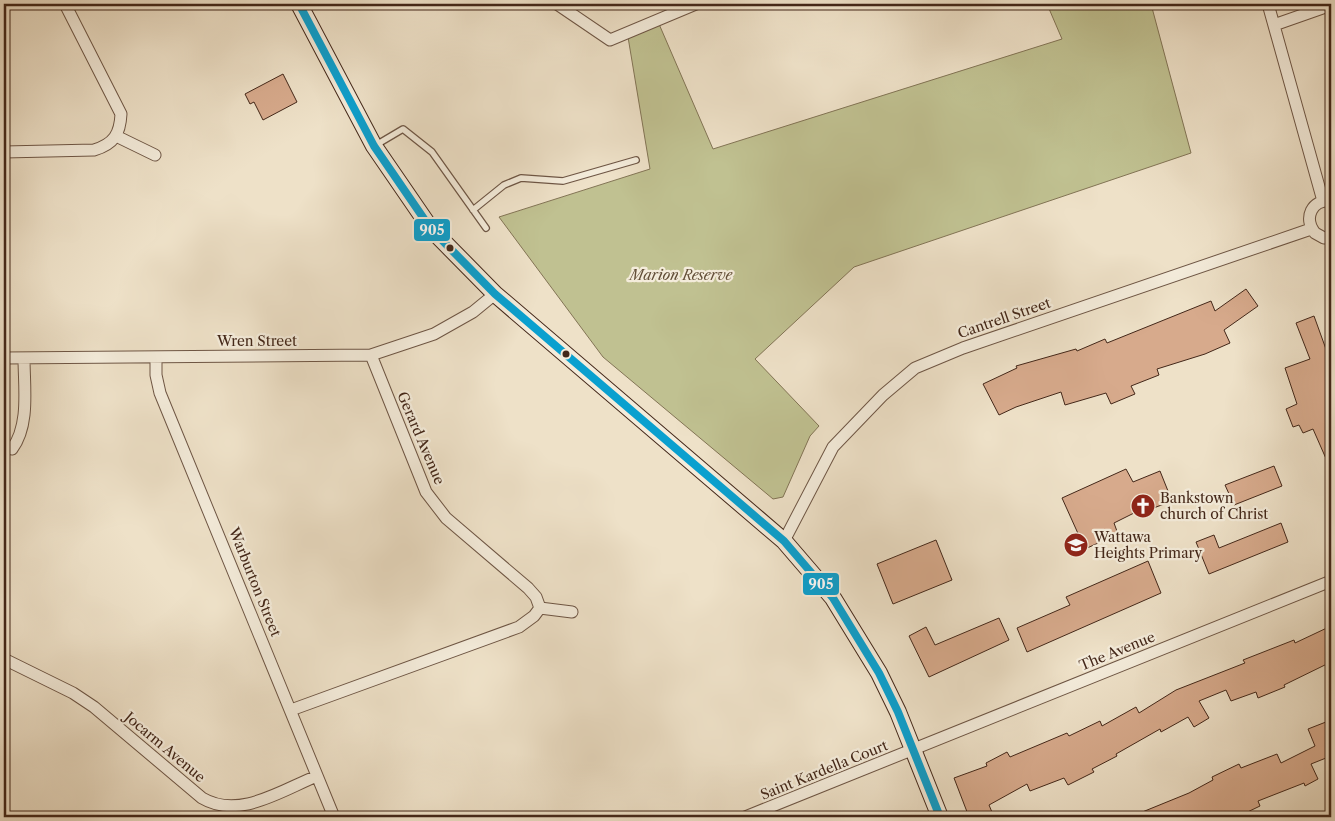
<svg xmlns="http://www.w3.org/2000/svg" width="1335" height="821" viewBox="0 0 1335 821" font-family="'Libre Caslon Text',serif">
	<style>
		.green { fill: #c0c191; stroke: #827455 }
		.building { fill: #d7aa8c; stroke: #432719 }
		.lines { fill: none; stroke-linecap: round; stroke-linejoin: round }
		.service-casing { stroke: #6e5645; stroke-width: 8 }
		.minor-casing { stroke: #6e5645; stroke-width: 13 }
		.secondary-casing { stroke: #432719; stroke-width: 18 }
		.service { stroke: #f4ecdb; stroke-width: 5.5 }
		.minor { stroke: #f4ecdb; stroke-width: 11 }
		.secondary { stroke: #f4ecdb; stroke-width: 16 }
		.bus-1-casing { stroke: #f4ecdb; stroke-width: 11 }
		.bus-1 { stroke: #0aa0cf; stroke-width: 8 }
		.bus-dot { fill: #432719; stroke: #f4ecdb; stroke-width: 2 }
		.labels { text-anchor: middle; stroke-width: 4.5; stroke-linejoin: round; paint-order: stroke }
		.park-label { font-size: 14px; font-style: italic; fill: #624e37; stroke: #f4ecdb }
		.street-label { font-size: 14px; fill: #432719; stroke: #f4ecdb }
		.poi-label { font-size: 14px; fill: #432719; stroke: #f4ecdb; text-anchor: start }
		.line-badge { stroke: #f4ecdb; stroke-width: 2 }
		.badge-label { font-size: 14px; text-anchor: middle; font-weight: bold; fill: #fff }
	</style>
	<rect width="100%" height="100%" fill="#eee1c8"/>
	<filter id="stains"><feTurbulence type="fractalNoise" baseFrequency=".004" numOctaves="4"/><feColorMatrix values="0 0 0 0 .2 0 0 0 0 .09 0 0 0 0 .02 0 0 0 .5 -.17"/></filter>
	<radialGradient id="worn" r=".72"><stop offset=".6" stop-color="#630" stop-opacity="0"/><stop offset="1" stop-color="#630" stop-opacity=".3"/></radialGradient>
	<!-- green -->
	<path class="green" d="M 1047,4 L 1151,4 L 1191,153 L 854,267 L 755,359 L 819,426 L 810,436 L 783,497 L 773,499 L 603,357 L 499,217 L 650,169 L 628,37 L 659,24 L 713,149 L 1062,39 Z"/>
	<!-- building -->
	<path class="building" d="M 283,74 L 297,102 L 263,120 L 254,102 L 250,104 L 245,94 Z
		M 1246,289 L 1258,306 L 1224,330 L 1230,343 L 1205,354 L 1157,369 L 1159,375 L 1131,386 L 1135,394 L 1111,404 L 1106,393 L 1065,405 L 1061,392 L 1016,407 L 999,415 L 983,384 L 1017,368 L 1016,366 L 1076,349 L 1077,351 L 1105,339 L 1107,343 L 1211,301 L 1215,311 Z
		M 1314,316 L 1331,363 L 1331,470 L 1313,429 L 1303,433 L 1299,425 L 1293,427 L 1286,409 L 1297,404 L 1285,368 L 1310,359 L 1296,323 Z
		M 1274,466 L 1282,486 L 1234,505 L 1225,485 Z
		M 1126,469 L 1133,482 L 1160,471 L 1172,501 L 1151,509 L 1150,505 L 1114,523 L 1118,534 L 1085,549 L 1062,498 Z
		M 1281,523 L 1288,542 L 1209,574 L 1196,542 L 1214,535 L 1219,548 Z
		M 936,540 L 952,580 L 893,604 L 877,564 Z
		M 1148,561 L 1161,593 L 1027,652 L 1017,628 L 1070,605 L 1066,597 Z
		M 999,618 L 1009,640 L 929,677 L 909,636 L 926,627 L 935,645 Z
		M 1331,626 L 1331,662 L 1284,685 L 1285,687 L 1258,698 L 1256,692 L 1231,701 L 1226,690 L 1199,701 L 1209,718 L 1194,727 L 1188,717 L 1161,732 L 1160,729 L 1116,754 L 1117,756 L 1092,769 L 1094,772 L 1068,785 L 1064,778 L 1030,791 L 1027,784 L 989,805 L 994,817 L 969,817 L 954,778 L 987,766 L 986,763 L 1007,752 L 1010,757 L 1067,733 L 1069,736 L 1100,721 L 1102,726 L 1136,707 L 1139,713 L 1176,690 L 1245,663 L 1243,660 L 1294,640 L 1295,643 Z
		M 1331,720 L 1331,756 L 1311,764 L 1318,779 L 1305,786 L 1304,783 L 1258,801 L 1260,806 L 1237,817 L 1130,817 L 1189,793 L 1213,780 L 1212,777 L 1239,764 L 1241,768 L 1277,754 L 1281,763 L 1315,746 L 1308,729 Z"/>
	<g class="lines">
		<defs>
			<path id="service" d="M 376,145 L 403,129 L 432,152 L 486,228
				M 473,210 L 504,185 L 521,178 L 563,181 L 636,160"/>
			<path id="minor" d="M 557,4 L 610,40 L 696,4
				M 1268,4 L 1323,201
				M 1274,25 L 1331,5
				M 116,136 L 155,155
				M 4,152 L 94,150 C 114,144 120,134 121,114 L 65,4
				M 1331,201 C 1312,199 1303,218 1315,233 L 1324,238 L 1331,238
				M 156,357 L 156,375 L 160,393 L 334,817
				M 4,358 L 371,355 L 434,334 L 473,312 L 495,294
				M 12,449 C 30,425 24,387 24,358
				M 784,541 L 833,447 L 883,395 L 915,368 L 963,348 L 1311,229
				M 540,608 L 572,612
				M 4,659 L 73,693 L 94,707 L 202,798 C 239,820 282,790 317,776
				M 291,710 L 519,627 L 534,616 L 540,608 L 536,597 L 528,588 L 446,518 L 426,492 L 371,355
				M 745,817 L 1331,581"/>
			<path id="secondary" d="M 299,4 L 374,146 L 431,229 L 495,294 L 784,541 L 833,598 L 879,673 L 898,712 L 940,817"/>
		</defs>
		<!-- service casing -->
		<use href="#service" class="service-casing"/>
		<!-- minor casing -->
		<use href="#minor" class="minor-casing"/>
		<!-- secondary casing -->
		<use href="#secondary" class="secondary-casing"/>
		<!-- service -->
		<use href="#service" class="service"/>
		<!-- minor -->
		<use href="#minor" class="minor"/>
		<!-- secondary -->
		<use href="#secondary" class="secondary"/>
		<defs>
			<path id="bus-1" d="M 299,4 L 374,146 L 431,229 L 495,294 L 784,541 L 833,598 L 879,673 L 898,712 L 940,817"/>
		</defs>
		<!-- bus-1 casing -->
		<use href="#bus-1" class="bus-1-casing"/>
		<!-- bus-1 -->
		<use href="#bus-1" class="bus-1"/>
	</g>
	<!-- icons -->
	<defs>
		<symbol id="church-disc" viewBox="-11 -11 22 22"><circle r="9.5" fill="#8f2418" stroke="#f4ecdb"/><path d="M-1.2-6h2.4v3.5h3.3v2.4h-3.3V6h-2.4V-.1h-3.3v-2.4h3.3Z" fill="#fff"/></symbol>
		<symbol id="school-disc" viewBox="-11 -11 22 22"><circle r="9.5" fill="#8f2418" stroke="#f4ecdb"/><path d="M0-5L7-2L0 1L-7-2ZM-4 1L0 2.5L4 1V4Q0 6-4 4Z" fill="#fff"/></symbol>
	</defs>
	<g fill-rule="evenodd">
		<use href="#church-disc" x="1129" y="492" width="28" height="28"/>
		<use href="#school-disc" x="1062" y="531" width="28" height="28"/>
	</g>
	<!-- markers -->
	<g class="bus-dot">
		<circle cx="450" cy="248" r="4.5"/>
		<circle cx="566" cy="354" r="4.5"/>
	</g>
	<g class="labels">
		<!-- park labels -->
		<g class="park-label">
			<text x="681" y="280">Marion Reserve</text>
		</g>
		<!-- street labels -->
		<g class="street-label">
			<text transform="translate(1004 318) rotate(-19)" y="5">Cantrell Street</text>
			<text x="257" y="346">Wren Street</text>
			<text transform="translate(421 438) rotate(67)" y="5">Gerard Avenue</text>
			<text transform="translate(255 582) rotate(68)" y="5">Warburton Street</text>
			<text transform="translate(1117 651) rotate(-22)" y="5">The Avenue</text>
			<text transform="translate(165 747) rotate(40)" y="5">Jocarm Avenue</text>
			<text transform="translate(824 770) rotate(-22)" y="5">Saint Kardella Court</text>
		</g>
		<!-- poi labels -->
		<g class="poi-label">
			<text x="1160" y="503">Bankstown<tspan x="1160" dy="16">church of Christ</tspan></text>
			<text x="1094" y="542">Wattawa<tspan x="1094" dy="16">Heights Primary</tspan></text>
		</g>
	</g>
	<g class="line-badge">
		<rect x="413" y="218" width="38" height="24" rx="5" fill="#0aa0cf"/>
		<rect x="802" y="572" width="38" height="24" rx="5" fill="#0aa0cf"/>
	</g>
	<g class="badge-label">
		<text x="432" y="235">905</text>
		<text x="821" y="589">905</text>
	</g>
	<!-- margin -->
	<rect width="1335" height="821" fill="none" stroke="#eee1c8" stroke-width="20"/>
	<rect x="5" y="5" width="1325" height="811" fill="none" stroke="#432719" stroke-width="2.5"/>
	<rect x="10" y="10" width="1315" height="801" fill="none" stroke="#432719"/>
	<rect width="100%" height="100%" filter="url(#stains)"/>
	<rect width="100%" height="100%" fill="url(#worn)"/>
</svg>
